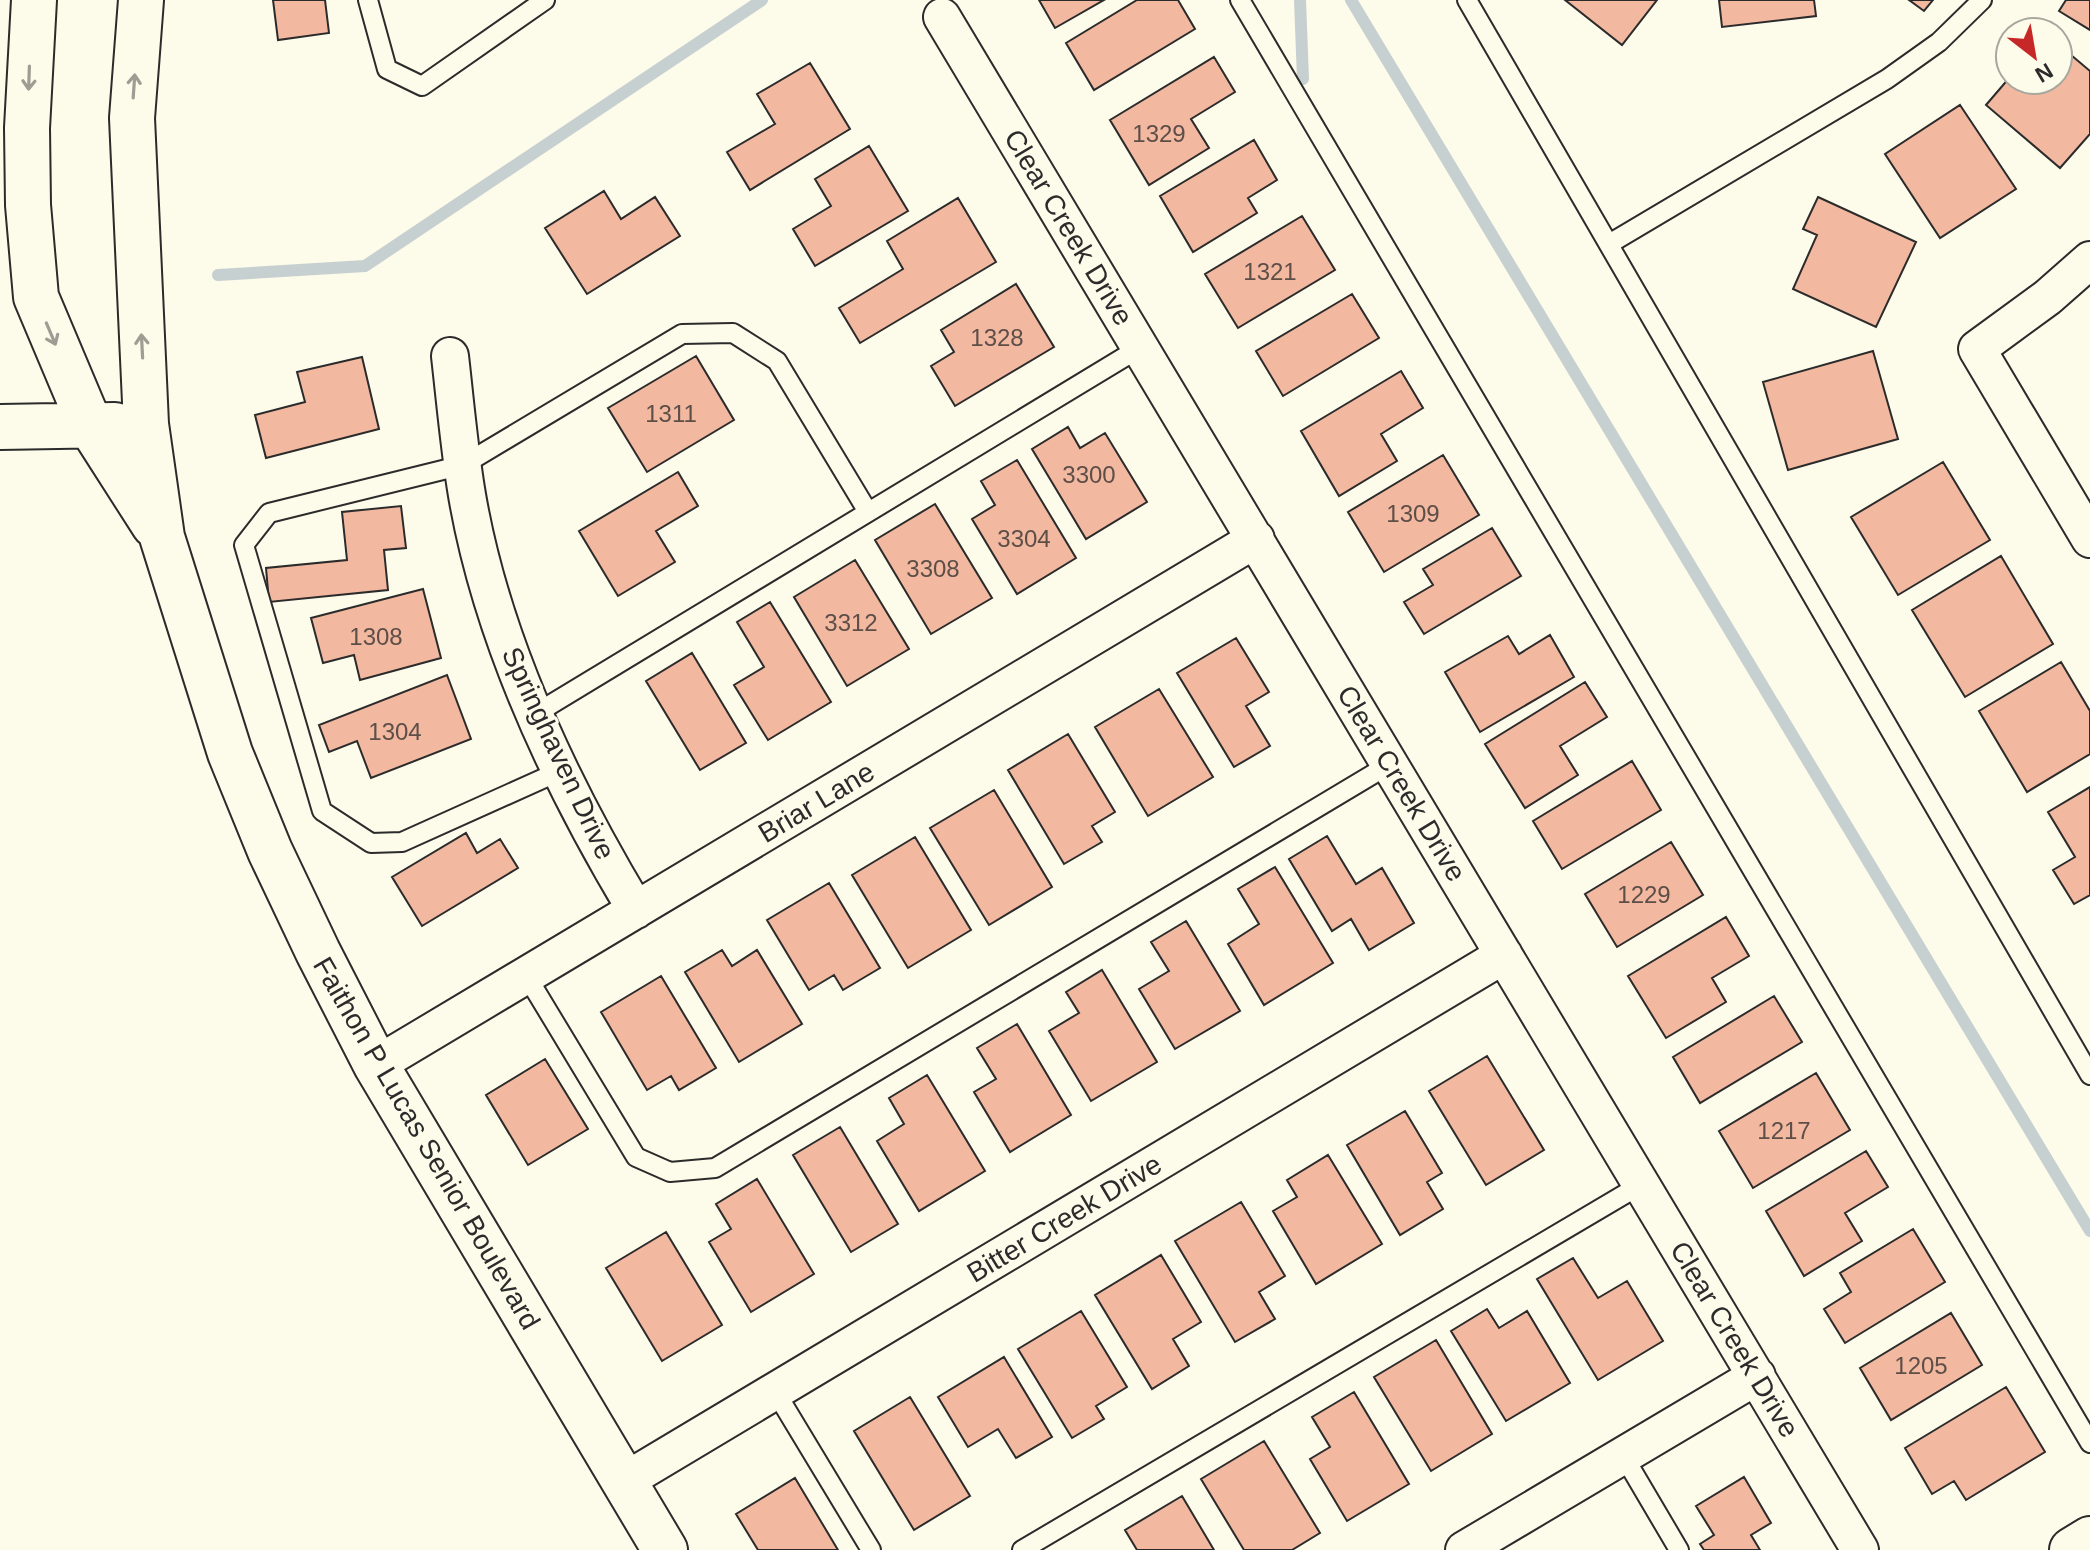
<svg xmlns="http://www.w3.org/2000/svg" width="2090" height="1550" viewBox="0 0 2090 1550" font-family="Helvetica,sans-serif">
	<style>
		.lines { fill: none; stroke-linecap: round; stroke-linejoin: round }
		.stream { stroke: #c7d0d0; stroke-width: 12 }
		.building { fill: #f2b8a0; stroke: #2b2b2b; stroke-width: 2 }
		.service-casing { stroke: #2b2b2b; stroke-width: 22 }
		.minor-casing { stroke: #2b2b2b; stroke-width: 40 }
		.tertiary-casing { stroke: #2b2b2b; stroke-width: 48 }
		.service { stroke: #fdfbea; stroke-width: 18 }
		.minor { stroke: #fdfbea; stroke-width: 36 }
		.tertiary { stroke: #fdfbea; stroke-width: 44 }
		.oneway { stroke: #9e9d94 }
		.labels { text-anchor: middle; stroke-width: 6; stroke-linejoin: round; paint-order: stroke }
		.number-label { font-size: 24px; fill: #5d4e48 }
		.street-label { font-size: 28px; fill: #2b2b2b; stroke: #fdfbea }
	</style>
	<rect width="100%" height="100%" fill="#fdfbea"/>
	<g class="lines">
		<!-- stream -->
		<path class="stream" d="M 1300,0 L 1303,79
			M 1351,0 L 2090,1231
			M 218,275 L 365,266 L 762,0"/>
	</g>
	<!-- building -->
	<path class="building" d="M 273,0 L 325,0 L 329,33 L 278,40 Z
		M 1039,0 L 1104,0 L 1055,28 Z
		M 1137,0 L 1178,0 L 1195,29 L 1094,90 L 1066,43 Z
		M 1565,0 L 1657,0 L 1622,45 Z
		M 1719,0 L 1814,0 L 1816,16 L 1722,27 Z
		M 1909,0 L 1933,0 L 1924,11 Z
		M 2066,0 L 2090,0 L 2090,30 L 2059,11 Z
		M 2058,44 L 2090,71 L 2090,134 L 2060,168 L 1986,105 L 2010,77 L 2010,80 L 2058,80 Z
		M 1214,57 L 1235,92 L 1191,119 L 1209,148 L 1149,185 L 1110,120 Z
		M 810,63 L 850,129 L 750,190 L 727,152 L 775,124 L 757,94 Z
		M 1960,105 L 2016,189 L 1940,238 L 1885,154 Z
		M 1254,140 L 1277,180 L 1248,198 L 1257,213 L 1193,252 L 1160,196 Z
		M 869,146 L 908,211 L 815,266 L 793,229 L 831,206 L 815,179 Z
		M 604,191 L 621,219 L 655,197 L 680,236 L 587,294 L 545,228 Z
		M 1818,197 L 1916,242 L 1876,327 L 1793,289 L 1817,235 L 1803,229 Z
		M 958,198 L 996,262 L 860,343 L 839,308 L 903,269 L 887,241 Z
		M 1302,216 L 1335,270 L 1238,328 L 1205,274 Z
		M 1016,284 L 1054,347 L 955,406 L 931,366 L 954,352 L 941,330 Z
		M 1352,294 L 1379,338 L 1283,396 L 1256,351 Z
		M 1873,351 L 1898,439 L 1788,470 L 1763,382 Z
		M 696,356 L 734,420 L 647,472 L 608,408 Z
		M 362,357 L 379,429 L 266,458 L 255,415 L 305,402 L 297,372 Z
		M 1401,371 L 1423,408 L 1381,434 L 1397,461 L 1339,496 L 1301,431 Z
		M 1068,427 L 1080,448 L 1105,433 L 1147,502 L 1086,539 L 1032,449 Z
		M 1443,455 L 1479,515 L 1384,572 L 1348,512 Z
		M 1017,460 L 1076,558 L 1017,594 L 972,519 L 995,505 L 981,481 Z
		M 1943,462 L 1990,540 L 1898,595 L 1851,517 Z
		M 678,472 L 698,506 L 656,531 L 675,562 L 618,596 L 579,531 Z
		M 935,504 L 992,598 L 931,634 L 875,540 Z
		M 401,506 L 406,548 L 384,550 L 388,590 L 269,602 L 266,568 L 347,560 L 342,512 Z
		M 1492,528 L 1521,576 L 1424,634 L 1404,602 L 1433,585 L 1423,569 Z
		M 2001,556 L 2053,644 L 1965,697 L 1912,610 Z
		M 855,560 L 909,649 L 847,686 L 794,597 Z
		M 423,589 L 441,658 L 360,680 L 354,655 L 323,663 L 311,618 Z
		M 770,602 L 831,702 L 768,740 L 734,685 L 764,667 L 737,622 Z
		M 1550,635 L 1574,677 L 1480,732 L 1445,672 L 1508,636 L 1519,654 Z
		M 1236,638 L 1269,692 L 1246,706 L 1270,746 L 1234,767 L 1177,673 Z
		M 692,653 L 746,743 L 700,770 L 646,681 Z
		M 2061,662 L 2090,711 L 2090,754 L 2027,792 L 1979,711 Z
		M 447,675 L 471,739 L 371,778 L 357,741 L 329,752 L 319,725 Z
		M 1585,682 L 1607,717 L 1560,746 L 1578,775 L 1525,808 L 1485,744 Z
		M 1159,689 L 1213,777 L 1148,816 L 1095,727 Z
		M 1068,734 L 1115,812 L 1092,826 L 1102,842 L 1064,864 L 1008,770 Z
		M 1632,761 L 1661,810 L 1562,869 L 1533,821 Z
		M 2090,787 L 2090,895 L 2074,904 L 2053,870 L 2075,857 L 2048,812 Z
		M 994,790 L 1052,887 L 989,925 L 930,828 Z
		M 466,833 L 477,853 L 500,839 L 518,868 L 422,926 L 392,877 Z
		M 1327,836 L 1356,884 L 1382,868 L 1414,923 L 1369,950 L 1351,919 L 1332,931 L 1289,859 Z
		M 915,837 L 971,930 L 908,968 L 852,875 Z
		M 1671,842 L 1703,895 L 1617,947 L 1585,894 Z
		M 1275,867 L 1333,963 L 1264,1005 L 1228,944 L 1259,924 L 1238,889 Z
		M 829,883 L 880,968 L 843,990 L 834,975 L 809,990 L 767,920 Z
		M 1726,917 L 1749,956 L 1712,978 L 1726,1002 L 1666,1038 L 1628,976 Z
		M 1186,921 L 1240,1011 L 1175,1049 L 1139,989 L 1169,971 L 1151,942 Z
		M 722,950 L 732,966 L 757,950 L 802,1024 L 739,1062 L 685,972 Z
		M 1102,970 L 1157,1062 L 1091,1101 L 1049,1031 L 1079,1013 L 1066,992 Z
		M 661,976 L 716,1068 L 679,1090 L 671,1076 L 647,1090 L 601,1012 Z
		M 1774,996 L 1802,1042 L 1700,1103 L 1673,1057 Z
		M 1017,1024 L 1071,1115 L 1010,1152 L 974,1092 L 996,1079 L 977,1048 Z
		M 1487,1056 L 1544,1150 L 1486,1185 L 1429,1091 Z
		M 545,1059 L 588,1129 L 528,1165 L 486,1095 Z
		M 1816,1073 L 1850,1130 L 1753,1188 L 1719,1131 Z
		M 927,1075 L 985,1171 L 919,1211 L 877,1141 L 904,1124 L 889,1098 Z
		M 1405,1111 L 1442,1173 L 1427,1182 L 1443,1209 L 1400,1235 L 1347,1145 Z
		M 840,1127 L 898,1224 L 851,1252 L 793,1155 Z
		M 1866,1151 L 1888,1187 L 1845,1213 L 1862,1241 L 1804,1276 L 1766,1211 Z
		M 1328,1155 L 1382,1244 L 1316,1284 L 1273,1211 L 1297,1197 L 1287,1180 Z
		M 757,1179 L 814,1274 L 751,1312 L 709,1242 L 731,1229 L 716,1204 Z
		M 1241,1202 L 1285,1276 L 1259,1292 L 1275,1319 L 1235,1342 L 1175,1241 Z
		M 1913,1229 L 1945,1282 L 1845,1343 L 1824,1309 L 1851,1292 L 1840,1273 Z
		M 666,1232 L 722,1325 L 662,1361 L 606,1268 Z
		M 1161,1255 L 1201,1322 L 1173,1339 L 1189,1366 L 1152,1389 L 1095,1295 Z
		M 1573,1258 L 1598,1298 L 1627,1281 L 1663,1341 L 1598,1380 L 1537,1279 Z
		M 1487,1309 L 1499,1328 L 1527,1311 L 1570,1383 L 1506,1421 L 1451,1331 Z
		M 1081,1311 L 1127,1387 L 1096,1406 L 1104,1419 L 1072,1438 L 1018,1349 Z
		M 1951,1313 L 1982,1365 L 1891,1420 L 1860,1368 Z
		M 1436,1340 L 1492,1434 L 1431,1471 L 1374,1377 Z
		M 1004,1357 L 1052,1437 L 1016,1458 L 998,1429 L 968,1447 L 938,1397 Z
		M 2006,1387 L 2045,1452 L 1966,1500 L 1954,1481 L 1932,1494 L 1905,1448 Z
		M 1354,1392 L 1409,1484 L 1347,1521 L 1310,1459 L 1330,1447 L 1312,1417 Z
		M 910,1397 L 970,1496 L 914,1530 L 854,1431 Z
		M 1264,1441 L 1320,1533 L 1292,1550 L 1244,1550 L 1201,1479 Z
		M 1744,1477 L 1771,1523 L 1751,1535 L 1760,1550 L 1704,1550 L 1700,1544 L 1714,1535 L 1696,1506 Z
		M 795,1478 L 838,1550 L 758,1550 L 736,1514 Z
		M 1182,1496 L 1214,1550 L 1137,1550 L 1125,1530 Z"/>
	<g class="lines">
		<defs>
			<path id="service" d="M 368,0 L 387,69 L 422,86 L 545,0
				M 1240,0 L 2090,1443
				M 1467,0 L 2090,1075
				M 1609,244 L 1887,79 L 1939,42 L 1982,0
				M 535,714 L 1141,347
				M 560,771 L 402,842 L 371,843 L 322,811 L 244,545 L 269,513 L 463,465 L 682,334 L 733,333 L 777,361 L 868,512
				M 526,975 L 636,1157 L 670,1172 L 715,1168 L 1390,764
				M 775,1391 L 871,1550
				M 1623,1455 L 1679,1550
				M 1022,1550 L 1642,1184"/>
			<path id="minor" d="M 942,17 L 1860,1550
				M 2090,260 L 2048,297 L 1977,349 L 2090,539
				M 450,356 C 455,400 459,445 466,489 C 490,637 559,782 636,910
				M 376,1065 L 1256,539
				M 623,1482 L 1504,955
				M 1464,1550 L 1757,1376"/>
			<path id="tertiary" d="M 34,0 L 27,128 L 28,205 L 36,297 L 90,425 L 154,525
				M 141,0 L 132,118 L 146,424 L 162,537 L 230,753 L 270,851 L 318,952 L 376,1065 L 665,1550
				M 0,427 L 115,425
				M 2072,1550 L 2090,1539"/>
		</defs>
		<!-- service casing -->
		<use href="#service" class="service-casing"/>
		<!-- minor casing -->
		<use href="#minor" class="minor-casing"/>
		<!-- tertiary casing -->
		<use href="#tertiary" class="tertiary-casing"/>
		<!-- service -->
		<use href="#service" class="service"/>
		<!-- minor -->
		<use href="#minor" class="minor"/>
		<!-- tertiary -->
		<use href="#tertiary" class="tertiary"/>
	</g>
	<!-- one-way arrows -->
	<defs><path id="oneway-shaft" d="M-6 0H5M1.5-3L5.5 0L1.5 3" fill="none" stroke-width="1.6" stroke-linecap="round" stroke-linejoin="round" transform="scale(2)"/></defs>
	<g class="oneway">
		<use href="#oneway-shaft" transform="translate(29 78) rotate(92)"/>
		<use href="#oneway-shaft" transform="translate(134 86) rotate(-86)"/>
		<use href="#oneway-shaft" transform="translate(51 334) rotate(67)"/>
		<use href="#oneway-shaft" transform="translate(142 346) rotate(-93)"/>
	</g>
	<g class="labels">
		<!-- number labels -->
		<g class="number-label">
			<text x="1159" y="142">1329</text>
			<text x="1270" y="280">1321</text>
			<text x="997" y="346">1328</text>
			<text x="671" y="422">1311</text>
			<text x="1089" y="483">3300</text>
			<text x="1413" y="522">1309</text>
			<text x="1024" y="547">3304</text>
			<text x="933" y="577">3308</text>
			<text x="851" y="631">3312</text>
			<text x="376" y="645">1308</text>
			<text x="395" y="740">1304</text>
			<text x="1644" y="903">1229</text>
			<text x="1784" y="1139">1217</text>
			<text x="1921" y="1374">1205</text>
		</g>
		<!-- street labels -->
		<g class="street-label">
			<text transform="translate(1069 227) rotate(59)" y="10">Clear Creek Drive</text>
			<text transform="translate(559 753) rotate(65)" y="10">Springhaven Drive</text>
			<text transform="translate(1402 783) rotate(59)" y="10">Clear Creek Drive</text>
			<text transform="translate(816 802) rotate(-31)" y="10">Briar Lane</text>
			<text transform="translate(427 1143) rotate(60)" y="10">Faithon P Lucas Senior Boulevard</text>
			<text transform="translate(1064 1218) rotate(-31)" y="10">Bitter Creek Drive</text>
			<text transform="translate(1735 1339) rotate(59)" y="10">Clear Creek Drive</text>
		</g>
	</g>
	<!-- north arrow -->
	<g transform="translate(2034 56) rotate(149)"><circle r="38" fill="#fdfbea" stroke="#a9a89e" stroke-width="2"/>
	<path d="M0-6L14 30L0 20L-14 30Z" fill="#c62828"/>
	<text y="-12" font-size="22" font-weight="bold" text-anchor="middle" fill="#2b2b2b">N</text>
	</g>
</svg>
